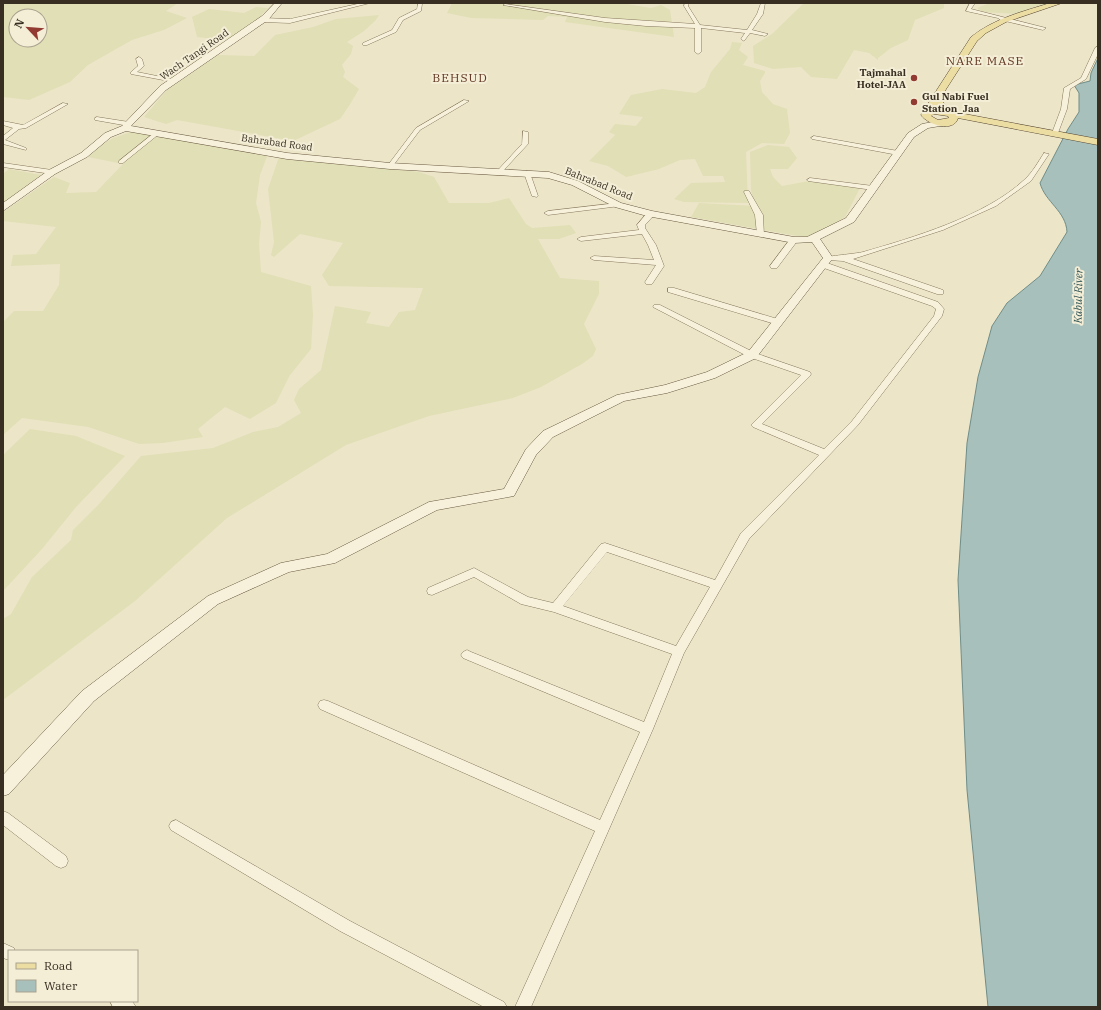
<svg xmlns="http://www.w3.org/2000/svg" width="1101" height="1010" viewBox="0 0 1101 1010" font-family="'IBM Plex Serif',serif">
	<style>
		.farmland { fill: #e1dfb6; fill-rule: evenodd }
		.water { fill: #a8c0bc; stroke: #6f8e8a }
		.lines { fill: none; stroke-linecap: round; stroke-linejoin: round }
		.street-casing { stroke: #87785e; stroke-width: 1 }
		.secondary-casing { stroke: #695941; stroke-width: 1 }
		.primary-casing { stroke: #554632; stroke-width: 1 }
		.street { fill: #f7f1db; fill-rule: evenodd }
		.secondary { fill: #f7f1db; fill-rule: evenodd }
		.primary { fill: #ecdda3; fill-rule: evenodd }
		.poi-dot { fill: #923b32; stroke: #f4eed7; stroke-width: 1.5 }
		.labels { text-anchor: middle; stroke-width: 4; stroke-linejoin: round; paint-order: stroke }
		.far-street-label { font-size: 10px; fill: #382e21; stroke: #f4eed7 }
		.far-poi-label { font-size: 10px; font-weight: bold; fill: #382e21; stroke: #f4eed7; text-anchor: end }
		.far-water-label { font-size: 11px; font-style: italic; fill: #315557; stroke: #f4eed7 }
		.far-quarter-label { font-size: 12px; letter-spacing: 1px; fill: #623723; stroke: #f4eed7 }
	</style>
	<rect width="100%" height="100%" fill="#ece5c8"/>
	<!-- farmland -->
	<path class="farmland" d="M 3,3 L 178,3 L 166,11 L 187,18 L 164,30 L 132,40 L 88,65 L 70,82 L 29,100 L 3,97 ZM 16,16 L 40,16 L 40,40 L 16,40 Z
		M 452,3 L 628,3 L 627,4 L 651,8 L 661,5 L 670,10 L 674,37 L 565,22 L 567,17 L 548,16 L 543,20 L 471,18 L 447,13 Z
		M 804,3 L 944,3 L 944,8 L 915,20 L 908,40 L 891,48 L 878,58 L 878,60 L 869,53 L 854,50 L 837,79 L 811,77 L 801,67 L 773,69 L 754,63 L 753,46 L 772,34 Z
		M 990,3 L 1047,3 L 1019,14 L 983,12 L 977,8 Z
		M 256,7 L 268,8 L 258,19 L 235,35 L 224,40 L 197,37 L 192,17 L 209,9 L 244,13 Z
		M 379,15 L 375,21 L 364,31 L 347,42 L 353,46 L 351,54 L 342,65 L 345,72 L 343,77 L 359,89 L 349,106 L 340,119 L 293,141 L 177,120 L 166,124 L 144,117 L 167,90 L 218,55 L 254,56 L 275,35 L 313,27 L 336,19 Z
		M 732,42 L 742,43 L 739,50 L 748,57 L 743,65 L 765,71 L 765,73 L 760,81 L 762,92 L 773,104 L 787,109 L 790,133 L 784,144 L 762,143 L 746,152 L 748,203 L 684,202 L 674,199 L 691,183 L 725,182 L 723,176 L 703,176 L 695,159 L 680,160 L 659,169 L 626,177 L 608,166 L 589,161 L 615,135 L 609,132 L 615,124 L 636,126 L 643,117 L 619,114 L 631,95 L 662,89 L 696,93 L 705,87 L 711,72 L 730,49 Z
		M 131,132 L 268,154 L 260,175 L 256,203 L 261,222 L 259,244 L 261,272 L 311,286 L 313,314 L 311,349 L 290,375 L 276,403 L 250,419 L 225,407 L 198,429 L 203,437 L 163,443 L 139,444 L 88,427 L 22,418 L 3,435 L 3,322 L 14,311 L 43,311 L 59,285 L 60,264 L 11,266 L 13,255 L 36,254 L 56,227 L 3,221 L 3,212 L 54,177 L 70,183 L 66,193 L 96,192 L 123,164 L 88,157 L 100,146 L 113,138 Z
		M 768,145 L 789,147 L 797,158 L 788,169 L 770,169 L 773,177 L 782,186 L 809,181 L 861,186 L 845,217 L 809,238 L 691,217 L 699,203 L 755,206 L 751,190 L 750,152 Z
		M 279,157 L 419,172 L 434,177 L 449,203 L 489,203 L 509,198 L 526,224 L 532,228 L 570,225 L 576,233 L 559,239 L 538,239 L 560,278 L 599,281 L 599,294 L 584,324 L 596,349 L 593,356 L 582,364 L 541,387 L 513,398 L 429,416 L 346,445 L 227,518 L 135,601 L 3,700 L 3,619 L 11,614 L 32,577 L 71,540 L 73,530 L 99,504 L 141,456 L 213,448 L 253,432 L 278,427 L 301,413 L 294,400 L 299,389 L 321,370 L 335,306 L 371,312 L 366,323 L 389,327 L 399,312 L 415,310 L 423,288 L 329,286 L 322,275 L 343,243 L 300,234 L 274,257 L 271,255 L 274,242 L 268,189 Z
		M 9,169 L 41,175 L 3,203 L 3,174 Z
		M 30,429 L 76,436 L 125,456 L 76,507 L 42,549 L 3,591 L 3,455 Z"/>
	<!-- water -->
	<path class="water" d="M 1098,58 L 1098,1007 L 988,1007 L 967,790 L 958,580 L 967,443 L 978,377 L 992,326 L 1007,303 L 1040,276 L 1067,232 C 1066,211 1045,202 1040,183 L 1068,129 L 1079,112 L 1079,93 L 1074,85 L 1090,81 L 1091,73 Z"/>
	<g class="lines">
		<defs>
			<path id="street" d="M 362,3 L 370,3 L 290,23 L 262,22 L 259,20 L 262,18 L 290,19 Z
				M 418,3 L 422,4 L 421,11 L 403,20 L 396,32 L 367,45 L 363,45 L 363,43 L 392,30 L 399,18 L 417,9 Z
				M 685,3 L 689,3 L 688,6 L 700,25 L 747,30 L 757,14 L 761,3 L 765,3 L 763,14 L 752,30 L 768,34 L 765,36 L 750,33 L 744,41 L 741,39 L 745,33 L 701,28 L 701,52 L 698,54 L 695,52 L 695,28 L 646,26 L 605,22 L 503,5 L 505,4 L 605,18 L 695,24 L 684,6 Z
				M 970,3 L 975,3 L 971,9 L 1046,28 L 1043,30 L 1005,21 L 1003,22 L 998,18 L 966,11 Z
				M 1098,46 L 1098,54 L 1086,79 L 1070,89 L 1067,109 L 1058,133 L 1053,134 L 1052,133 L 1061,109 L 1064,88 L 1081,78 L 1095,48 Z
				M 139,57 L 142,59 L 144,66 L 137,72 L 177,80 L 174,82 L 131,74 L 131,72 L 138,66 L 136,59 Z
				M 464,100 L 469,101 L 420,130 L 392,167 L 388,167 L 388,165 L 416,128 Z
				M 63,103 L 68,104 L 26,128 L 19,129 L 5,140 L 26,148 L 26,150 L 3,144 L 3,136 L 13,128 L 3,125 L 3,121 L 23,125 Z
				M 97,117 L 129,122 L 132,124 L 129,126 L 95,120 L 95,118 Z
				M 523,131 L 528,132 L 528,144 L 502,172 L 498,172 L 498,170 L 522,144 Z
				M 154,133 L 159,134 L 123,163 L 119,163 L 119,161 Z
				M 814,136 L 898,151 L 901,153 L 898,155 L 812,139 L 811,138 Z
				M 1044,153 L 1049,154 L 1031,181 L 996,206 L 943,230 L 853,259 L 943,290 L 943,294 L 937,294 L 843,261 L 828,260 L 824,258 C 827,256 855,254 863,252 C 912,238 986,216 1024,180 C 1033,172 1038,162 1044,153 Z
				M 3,163 L 52,170 L 55,172 L 52,174 L 3,167 Z
				M 527,171 L 530,173 L 538,196 L 537,197 L 532,196 L 524,173 Z
				M 810,178 L 873,186 L 876,188 L 873,190 L 808,181 L 807,180 Z
				M 745,191 L 749,191 L 763,215 L 764,236 L 757,234 L 755,215 L 744,192 Z
				M 618,203 L 620,204 L 620,206 L 548,215 L 544,213 L 548,211 Z
				M 648,212 L 655,214 L 645,225 L 645,228 L 656,245 L 664,266 L 652,284 L 646,284 L 645,282 L 656,265 L 594,260 L 590,258 L 594,256 L 654,260 L 648,245 L 642,234 L 581,241 L 577,239 L 581,237 L 639,230 L 637,225 Z
				M 791,238 L 794,238 L 798,240 L 777,268 L 771,268 L 770,266 Z
				M 821,263 L 827,263 L 938,302 L 944,309 L 942,316 L 858,425 L 749,539 L 684,653 L 653,729 L 531,1007 L 515,1007 L 595,831 L 320,709 L 318,705 L 320,701 L 324,700 L 328,701 L 600,820 L 640,732 L 463,658 L 461,655 L 463,652 L 467,650 L 471,652 L 644,722 L 672,654 L 554,612 L 521,604 L 474,577 L 432,595 L 428,594 L 427,591 L 428,588 L 474,568 L 528,597 L 553,603 L 601,544 L 605,543 L 715,580 L 741,533 L 819,455 L 753,427 L 751,425 L 801,375 L 749,357 L 653,307 L 654,305 L 660,305 L 755,353 L 810,372 L 811,374 L 810,376 L 762,424 L 824,449 L 852,421 L 934,316 L 936,309 L 932,306 L 821,267 ZM 607,552 L 710,587 L 676,646 L 563,606 Z
				M 668,288 L 674,288 L 781,320 L 782,322 L 781,324 L 775,324 L 668,292 Z
				M 3,811 L 8,813 L 66,856 L 68,861 L 66,866 L 61,868 L 56,866 L 3,825 Z
				M 176,820 L 350,921 L 504,1002 L 507,1007 L 484,1007 L 340,931 L 171,830 L 169,826 L 171,822 Z
				M 3,943 L 14,948 L 15,951 L 9,951 L 9,960 L 3,958 Z
				M 110,1001 L 132,1001 L 136,1007 L 113,1007 Z"/>
			<path id="secondary" d="M 275,3 L 282,3 L 268,20 L 166,90 L 131,126 L 287,153 L 390,163 L 549,172 L 578,181 L 621,203 L 652,211 L 794,237 L 807,237 L 846,218 L 908,133 L 922,124 L 943,120 L 947,123 L 946,125 L 928,128 L 914,137 L 854,222 L 820,239 L 833,258 L 756,358 L 715,378 L 667,393 L 624,401 L 553,437 L 536,455 L 514,496 L 437,510 L 335,563 L 289,572 L 218,604 L 94,701 L 9,794 L 3,796 L 3,775 L 82,691 L 208,596 L 281,563 L 327,554 L 429,502 L 504,489 L 526,449 L 543,431 L 617,395 L 665,385 L 707,372 L 748,352 L 823,258 L 812,242 L 794,243 L 647,216 L 615,207 L 572,185 L 548,178 L 390,169 L 287,159 L 126,131 L 111,137 L 87,157 L 55,174 L 3,211 L 3,203 L 49,170 L 81,153 L 105,133 L 122,126 L 160,86 L 262,16 Z"/>
			<path id="primary" d="M 1050,3 L 1062,3 L 1006,22 L 986,33 L 977,41 L 941,97 L 944,104 L 954,112 L 1098,139 L 1098,145 L 958,118 C 954,133 928,125 921,115 L 922,113 L 971,37 C 995,18 1022,12 1050,3 ZM 936,106 L 940,109 L 934,109 ZM 934,114 L 948,116 L 949,118 L 938,120 L 931,116 Z"/>
		</defs>
		<!-- street casing -->
		<use href="#street" class="street-casing"/>
		<!-- secondary casing -->
		<use href="#secondary" class="secondary-casing"/>
		<!-- primary casing -->
		<use href="#primary" class="primary-casing"/>
		<!-- street -->
		<use href="#street" class="street"/>
		<!-- secondary -->
		<use href="#secondary" class="secondary"/>
		<!-- primary -->
		<use href="#primary" class="primary"/>
	</g>
	<!-- markers -->
	<g class="poi-dot">
		<circle cx="914" cy="78" r="4"/>
		<circle cx="914" cy="102" r="4"/>
	</g>
	<g class="labels">
		<!-- far-street labels -->
		<g class="far-street-label">
			<text transform="translate(194 54) rotate(-35)" y="4">Wach Tangi Road</text>
			<text transform="translate(277 142) rotate(8)" y="4">Bahrabad Road</text>
			<text transform="translate(599 183) rotate(22)" y="4">Bahrabad Road</text>
		</g>
		<!-- far-poi labels -->
		<g class="far-poi-label">
			<text x="906" y="76">Tajmahal<tspan x="906" dy="12">Hotel-JAA</tspan></text>
			<text x="922" y="100" text-anchor="start">Gul Nabi Fuel<tspan x="922" dy="12">Station_Jaa</tspan></text>
		</g>
		<!-- far-water labels -->
		<g class="far-water-label">
			<text transform="translate(1078 296) rotate(-89)" y="4">Kabul River</text>
		</g>
		<!-- far-quarter labels -->
		<g class="far-quarter-label">
			<text x="985" y="65">NARE MASE</text>
			<text x="460" y="82">BEHSUD</text>
		</g>
	</g>
	<!-- border -->
	<rect width="1101" height="1010" fill="none" stroke="#382e21" stroke-width="8"/>
	<!-- legend -->
	<rect x="8" y="950" width="130" height="52" fill="#f4eed7" stroke="#a9a18e"/>
	<rect x="16" y="963" width="20" height="6" fill="#ecdda3" stroke="#a9a18e"/>
	<text x="44" y="970" font-size="12" fill="#382e21">Road</text>
	<rect x="16" y="980" width="20" height="12" fill="#a8c0bc" stroke="#a9a18e"/>
	<text x="44" y="990" font-size="12" fill="#382e21">Water</text>
	<!-- north arrow -->
	<g transform="translate(28 28) rotate(296)"><circle r="19" fill="#f4eed7" stroke="#a9a18e"/>
	<path d="M0-3L7 15L0 10L-7 15Z" fill="#923b32"/>
	<text y="-6" font-size="11" font-weight="bold" text-anchor="middle" fill="#382e21">N</text>
	</g>
</svg>
